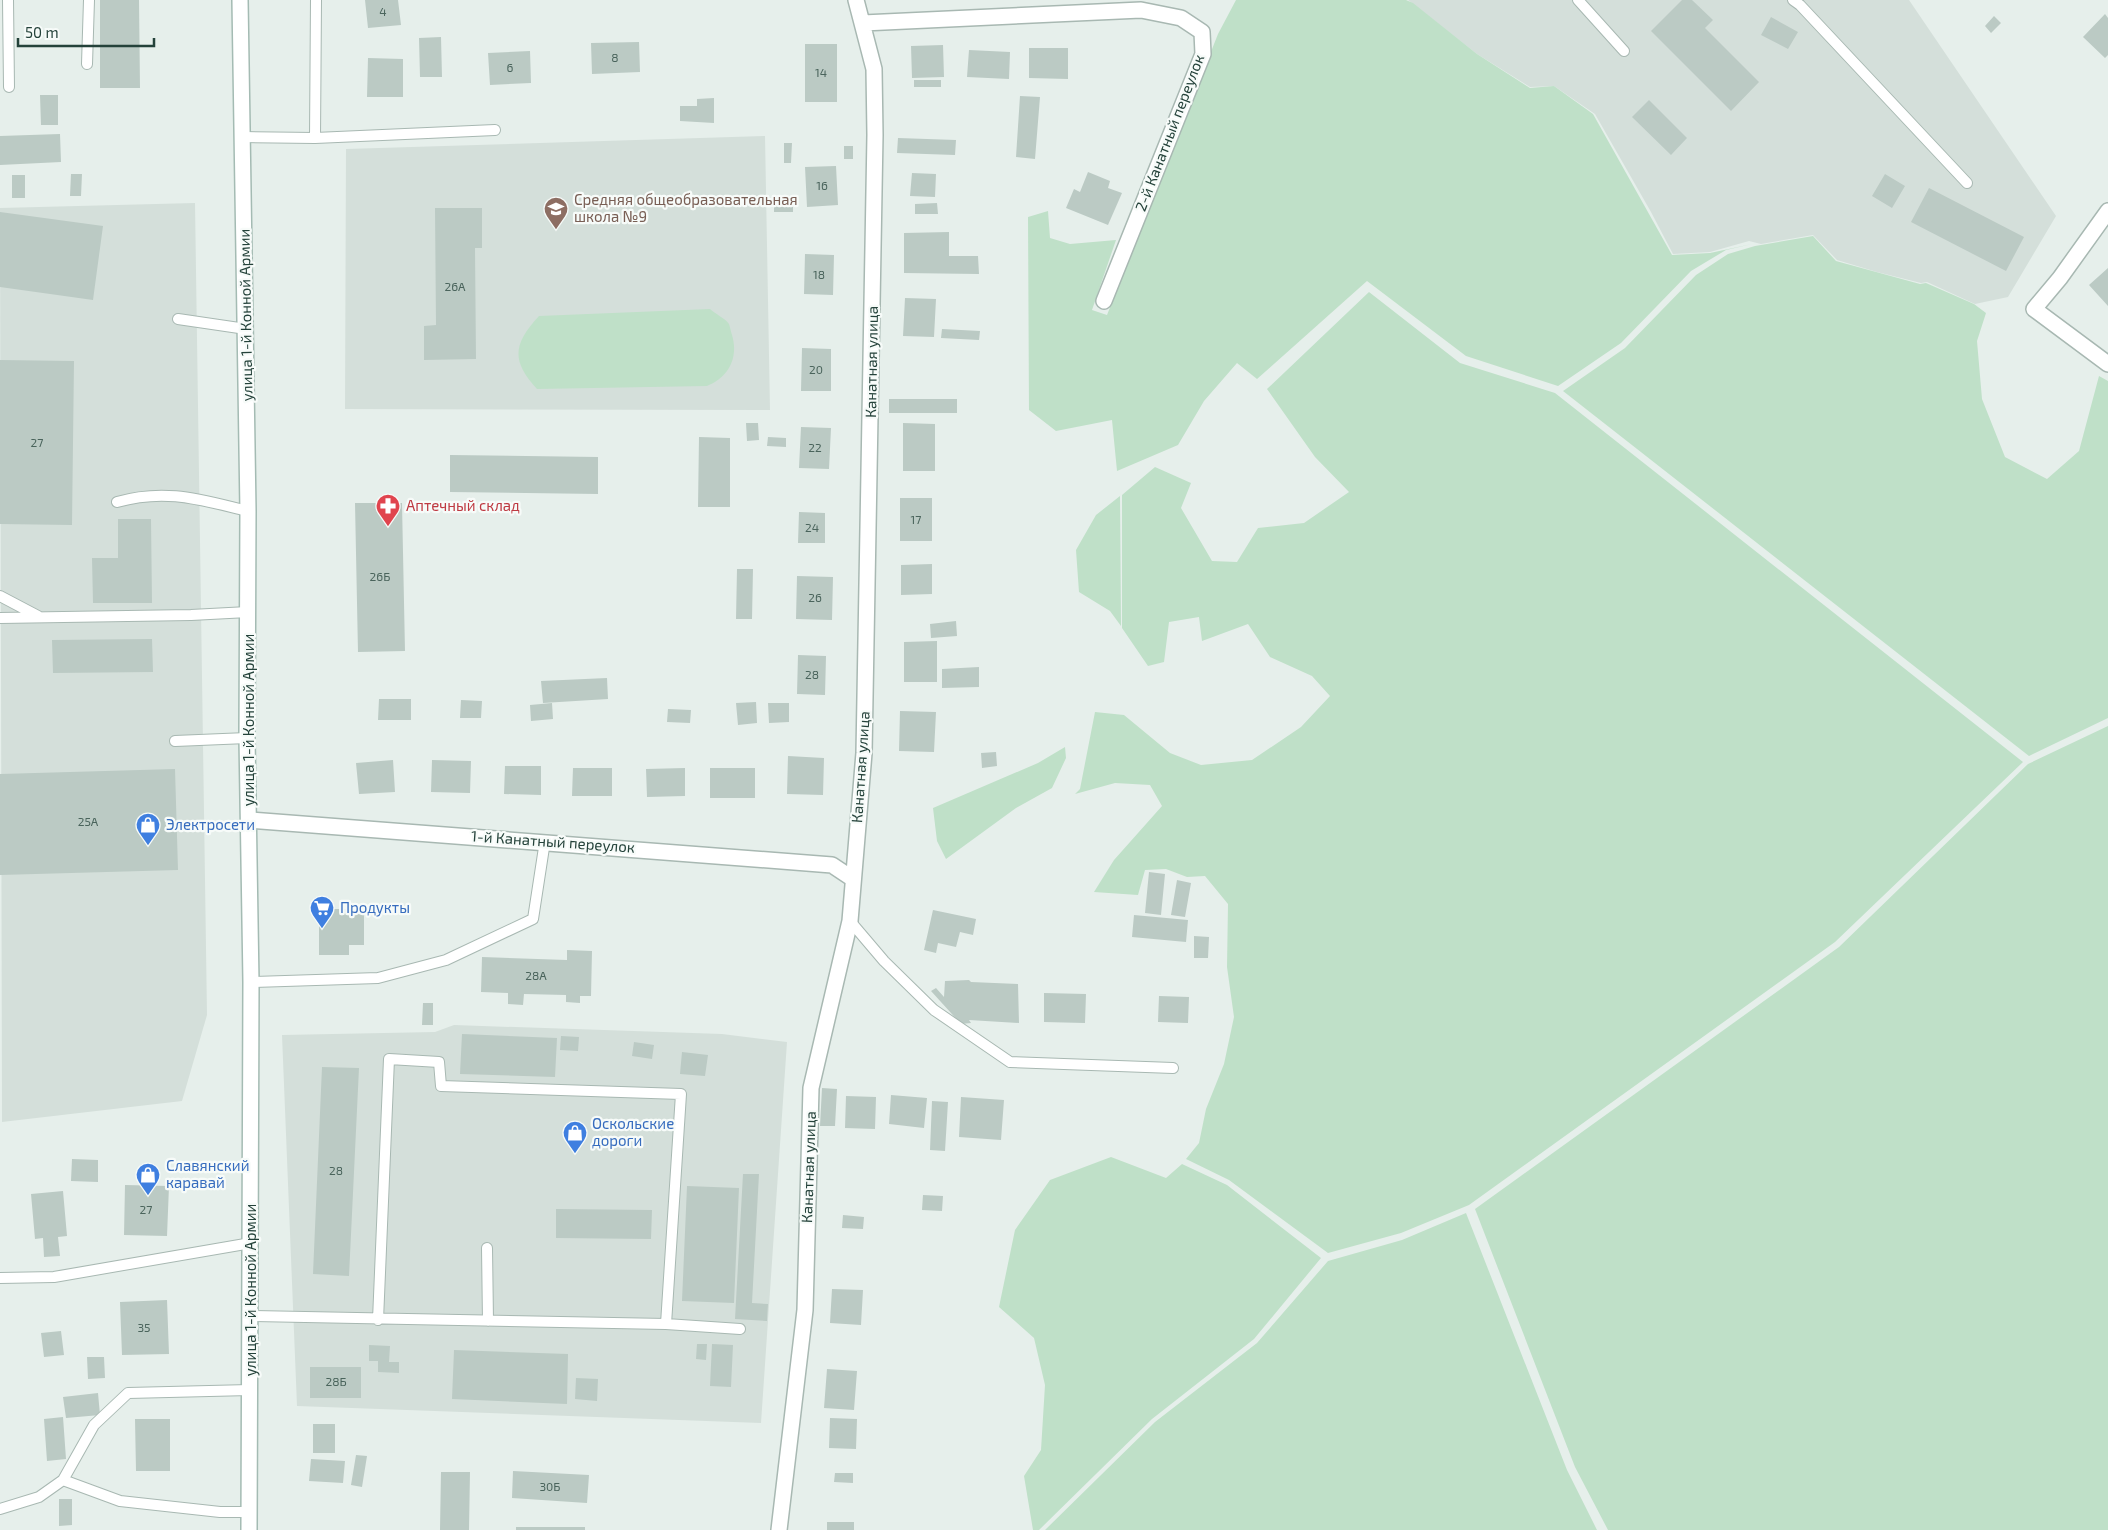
<svg xmlns="http://www.w3.org/2000/svg" width="2108" height="1530" viewBox="0 0 2108 1530" font-family="'Exo 2',sans-serif">
	<style>
		.built { fill: #d4dfda }
		.green { fill: #bfe0c8 }
		.building { fill: #bbcac4 }
		.lines { fill: none; stroke-linecap: round; stroke-linejoin: round }
		.service-casing { stroke: #a8b8b2; stroke-width: 12 }
		.minor-casing { stroke: #a8b8b2; stroke-width: 18 }
		.secondary-casing { stroke: #a4bbb3; stroke-width: 18 }
		.service { stroke: #fff; stroke-width: 10 }
		.minor { stroke: #fff; stroke-width: 15 }
		.secondary { stroke: #fff; stroke-width: 15 }
		.labels { text-anchor: middle; stroke-width: 4.5; stroke-linejoin: round; paint-order: stroke }
		.number-label { font-size: 12px; fill: #4a645c }
		.street-label { font-size: 15px; fill: #24423a; stroke: #f7fbf9 }
		.education-label { font-size: 15px; fill: #785e54; stroke: #f7fbf9; text-anchor: start }
		.health-label { font-size: 15px; fill: #be3a42; stroke: #f7fbf9; text-anchor: start }
		.shop-label { font-size: 15px; fill: #366cbe; stroke: #f7fbf9; text-anchor: start }
	</style>
	<rect width="100%" height="100%" fill="#e6efeb"/>
	<!-- built -->
	<path class="built" d="M 1408,0 L 1909,0 L 2056,216 L 2008,297 L 1975,304 L 1927,282 L 1921,283 L 1877,272 L 1837,260 L 1813,235 L 1761,244 L 1749,241 L 1710,252 L 1673,254 L 1651,212 L 1595,114 L 1554,86 L 1530,87 L 1477,54 Z
		M 765,136 L 770,410 L 345,409 L 346,149 Z
		M 195,203 L 207,1015 L 182,1101 L 2,1122 L 0,208 Z
		M 454,1025 L 722,1034 L 787,1042 L 761,1423 L 297,1406 L 282,1035 L 435,1032 Z"/>
	<!-- green -->
	<path class="green" d="M 1236,0 L 1406,0 L 1413,3 L 1477,54 L 1530,88 L 1554,86 L 1593,114 L 1672,255 L 1710,253 L 1752,244 L 1726,250 L 1691,271 L 1621,343 L 1558,386 L 1466,356 L 1367,281 L 1257,379 L 1237,363 L 1204,401 L 1178,445 L 1117,471 L 1112,420 L 1056,431 L 1029,410 L 1028,217 L 1048,211 L 1050,238 L 1070,244 L 1116,240 L 1092,310 L 1107,315 L 1218,34 Z
		M 1813,236 L 1836,261 L 1920,284 L 1926,283 L 1974,304 L 1986,313 L 1977,341 L 1982,399 L 2005,457 L 2047,479 L 2079,451 L 2099,376 L 2108,381 L 2108,718 L 2029,756 L 1563,391 L 1625,348 L 1696,275 L 1728,254 L 1755,246 Z
		M 1369,292 L 1460,363 L 1555,393 L 2023,762 L 1835,942 L 1469,1205 L 1401,1233 L 1328,1253 L 1229,1180 L 1186,1159 L 1199,1143 L 1206,1109 L 1224,1064 L 1234,1017 L 1227,967 L 1228,904 L 1205,876 L 1187,877 L 1166,869 L 1145,870 L 1138,895 L 1094,892 L 1114,860 L 1162,806 L 1150,785 L 1115,783 L 1075,794 L 1080,789 L 1095,712 L 1124,715 L 1170,753 L 1201,765 L 1252,760 L 1301,727 L 1330,696 L 1312,676 L 1270,657 L 1248,624 L 1202,641 L 1199,617 L 1169,622 L 1164,662 L 1148,666 L 1122,628 L 1122,495 L 1155,467 L 1191,483 L 1181,508 L 1212,561 L 1237,562 L 1258,528 L 1304,523 L 1349,492 L 1315,457 L 1267,389 Z
		M 710,309 C 715,314 725,318 729,324 C 730,327 731,332 732,335 C 739,358 728,378 707,386 L 537,389 C 511,361 513,344 539,316 Z
		M 1120,496 L 1121,626 L 1110,611 L 1079,592 L 1076,550 L 1096,515 Z
		M 2108,726 L 2108,1530 L 1608,1530 L 1575,1467 L 1475,1209 L 1839,947 L 2028,764 Z
		M 1065,747 L 1066,758 L 1052,788 L 1016,808 L 946,859 L 937,841 L 933,808 L 1038,763 Z
		M 1111,1157 L 1166,1178 L 1182,1164 L 1227,1185 L 1321,1258 L 1254,1339 L 1152,1419 L 1039,1530 L 1033,1530 L 1024,1476 L 1041,1450 L 1045,1385 L 1034,1338 L 999,1307 L 1015,1230 L 1050,1180 Z
		M 1466,1213 L 1567,1470 L 1597,1530 L 1045,1530 L 1155,1422 L 1257,1343 L 1328,1261 L 1402,1240 Z"/>
	<!-- building -->
	<path class="building" d="M 100,0 L 139,0 L 140,88 L 100,88 Z
		M 365,0 L 398,0 L 401,25 L 368,28 Z
		M 1682,0 L 1692,0 L 1713,20 L 1705,28 L 1759,82 L 1731,111 L 1651,31 Z
		M 2105,14 L 2108,18 L 2108,55 L 2105,58 L 2083,37 Z
		M 1994,16 L 2001,23 L 1991,33 L 1985,26 Z
		M 1771,17 L 1798,32 L 1788,49 L 1761,35 Z
		M 441,37 L 442,77 L 420,77 L 419,38 Z
		M 639,42 L 640,72 L 592,74 L 591,43 Z
		M 805,44 L 837,44 L 837,102 L 805,102 Z
		M 943,45 L 944,77 L 912,78 L 911,46 Z
		M 1029,48 L 1068,48 L 1068,79 L 1029,78 Z
		M 969,50 L 1010,52 L 1009,79 L 967,77 Z
		M 530,51 L 531,83 L 490,85 L 488,53 Z
		M 368,58 L 403,59 L 403,97 L 367,97 Z
		M 914,80 L 941,80 L 941,87 L 914,87 Z
		M 40,95 L 58,95 L 58,125 L 41,125 Z
		M 1020,96 L 1040,97 L 1035,159 L 1016,157 Z
		M 714,98 L 714,123 L 680,121 L 680,106 L 697,106 L 697,99 Z
		M 1649,100 L 1687,138 L 1671,155 L 1632,117 Z
		M 60,134 L 61,162 L 0,165 L 0,136 Z
		M 898,138 L 956,140 L 955,155 L 897,153 Z
		M 784,143 L 792,143 L 791,163 L 784,163 Z
		M 844,146 L 853,146 L 853,159 L 844,159 Z
		M 836,166 L 838,205 L 807,207 L 805,167 Z
		M 1088,172 L 1110,181 L 1108,188 L 1122,193 L 1108,225 L 1066,208 L 1074,189 L 1080,192 Z
		M 912,173 L 936,174 L 935,197 L 910,196 Z
		M 71,174 L 82,174 L 81,196 L 70,196 Z
		M 1885,174 L 1905,186 L 1892,208 L 1872,196 Z
		M 12,175 L 25,175 L 25,198 L 12,198 Z
		M 1929,188 L 2024,237 L 2006,271 L 1911,222 Z
		M 774,197 L 793,197 L 793,212 L 774,212 Z
		M 937,203 L 938,214 L 915,214 L 915,204 Z
		M 435,208 L 482,208 L 482,248 L 475,248 L 476,359 L 424,360 L 424,326 L 436,325 Z
		M 0,212 L 103,226 L 93,300 L 0,287 Z
		M 949,232 L 949,256 L 978,256 L 979,274 L 904,273 L 904,233 Z
		M 805,254 L 834,255 L 833,295 L 804,294 Z
		M 2108,268 L 2108,306 L 2089,285 Z
		M 905,298 L 936,299 L 934,337 L 903,336 Z
		M 942,329 L 980,331 L 979,340 L 941,338 Z
		M 802,348 L 831,349 L 831,391 L 801,391 Z
		M 0,360 L 74,361 L 72,525 L 0,524 Z
		M 889,399 L 957,399 L 957,413 L 889,413 Z
		M 746,423 L 758,423 L 759,440 L 747,441 Z
		M 903,423 L 935,424 L 935,471 L 903,471 Z
		M 801,427 L 831,428 L 829,469 L 799,468 Z
		M 699,437 L 730,438 L 730,507 L 698,507 Z
		M 768,437 L 786,438 L 786,447 L 767,446 Z
		M 450,455 L 598,457 L 598,494 L 450,492 Z
		M 900,498 L 932,498 L 932,541 L 900,541 Z
		M 355,503 L 402,503 L 405,651 L 358,652 Z
		M 799,512 L 825,513 L 825,543 L 798,543 Z
		M 118,519 L 151,519 L 152,603 L 93,603 L 92,558 L 118,558 Z
		M 932,564 L 932,594 L 901,595 L 901,565 Z
		M 737,569 L 753,569 L 752,619 L 736,619 Z
		M 797,576 L 833,577 L 832,620 L 796,619 Z
		M 956,621 L 957,636 L 931,638 L 930,624 Z
		M 152,639 L 153,672 L 53,673 L 52,640 Z
		M 937,641 L 937,682 L 904,682 L 904,642 Z
		M 798,655 L 826,656 L 825,695 L 797,694 Z
		M 979,667 L 979,687 L 942,688 L 942,669 Z
		M 607,678 L 608,699 L 543,703 L 541,681 Z
		M 379,699 L 411,699 L 411,720 L 378,720 Z
		M 461,700 L 482,701 L 481,718 L 460,718 Z
		M 756,702 L 757,723 L 738,725 L 736,703 Z
		M 552,703 L 553,719 L 531,721 L 530,705 Z
		M 768,703 L 789,703 L 789,722 L 769,723 Z
		M 668,709 L 691,710 L 690,723 L 667,722 Z
		M 900,711 L 936,712 L 934,752 L 899,751 Z
		M 996,752 L 997,766 L 982,768 L 981,753 Z
		M 788,756 L 824,758 L 823,795 L 787,794 Z
		M 393,760 L 395,792 L 359,794 L 356,763 Z
		M 432,760 L 471,761 L 470,793 L 431,792 Z
		M 505,766 L 541,766 L 541,795 L 504,794 Z
		M 573,768 L 612,768 L 612,796 L 572,796 Z
		M 685,768 L 685,796 L 647,797 L 646,769 Z
		M 710,768 L 755,768 L 755,798 L 710,798 Z
		M 175,769 L 178,870 L 0,875 L 0,774 Z
		M 1149,872 L 1165,874 L 1161,915 L 1145,913 Z
		M 1177,880 L 1191,883 L 1185,917 L 1171,915 Z
		M 325,909 L 364,909 L 364,945 L 349,945 L 349,955 L 319,955 L 319,919 L 325,919 Z
		M 933,910 L 976,919 L 973,935 L 960,932 L 956,947 L 938,943 L 936,953 L 924,950 Z
		M 1134,915 L 1188,920 L 1186,942 L 1132,937 Z
		M 1194,936 L 1209,937 L 1208,958 L 1194,958 Z
		M 567,950 L 592,951 L 591,996 L 580,996 L 580,1003 L 566,1002 L 566,995 L 524,994 L 523,1005 L 508,1004 L 508,993 L 481,992 L 482,957 L 567,960 Z
		M 969,980 L 971,982 L 1018,984 L 1019,1023 L 969,1020 L 971,1023 L 961,1024 L 931,991 L 936,988 L 944,997 L 945,981 Z
		M 1044,993 L 1086,994 L 1085,1023 L 1044,1022 Z
		M 1159,996 L 1189,997 L 1188,1023 L 1158,1022 Z
		M 423,1003 L 433,1003 L 433,1025 L 422,1025 Z
		M 462,1034 L 557,1038 L 555,1077 L 460,1074 Z
		M 561,1036 L 579,1037 L 578,1051 L 560,1050 Z
		M 634,1042 L 654,1045 L 652,1059 L 632,1056 Z
		M 682,1052 L 708,1055 L 705,1076 L 680,1074 Z
		M 322,1067 L 359,1068 L 349,1276 L 313,1274 Z
		M 822,1088 L 837,1089 L 835,1126 L 820,1126 Z
		M 891,1095 L 927,1098 L 924,1128 L 889,1124 Z
		M 846,1096 L 876,1097 L 875,1129 L 845,1128 Z
		M 961,1097 L 1004,1100 L 1001,1140 L 959,1137 Z
		M 932,1101 L 948,1102 L 945,1151 L 930,1150 Z
		M 72,1159 L 98,1160 L 98,1182 L 71,1181 Z
		M 743,1174 L 759,1174 L 752,1303 L 768,1304 L 767,1321 L 735,1319 Z
		M 125,1185 L 169,1186 L 167,1236 L 124,1235 Z
		M 687,1186 L 739,1188 L 734,1303 L 682,1301 Z
		M 63,1191 L 67,1236 L 58,1237 L 60,1256 L 44,1257 L 43,1238 L 35,1239 L 31,1194 Z
		M 923,1195 L 943,1196 L 942,1211 L 922,1210 Z
		M 556,1209 L 652,1210 L 651,1239 L 556,1238 Z
		M 843,1215 L 864,1217 L 863,1229 L 842,1228 Z
		M 832,1289 L 863,1290 L 861,1325 L 830,1323 Z
		M 167,1300 L 169,1354 L 122,1355 L 120,1302 Z
		M 61,1331 L 64,1355 L 44,1357 L 41,1333 Z
		M 697,1344 L 707,1344 L 706,1360 L 696,1359 Z
		M 712,1344 L 733,1345 L 731,1387 L 710,1386 Z
		M 369,1345 L 390,1346 L 389,1362 L 399,1362 L 399,1373 L 378,1372 L 378,1361 L 369,1361 Z
		M 454,1350 L 568,1354 L 567,1404 L 452,1399 Z
		M 87,1357 L 104,1357 L 105,1378 L 88,1379 Z
		M 310,1367 L 361,1367 L 361,1398 L 310,1398 Z
		M 827,1369 L 857,1371 L 854,1410 L 824,1408 Z
		M 576,1378 L 598,1379 L 597,1401 L 575,1399 Z
		M 98,1393 L 100,1415 L 66,1418 L 63,1397 Z
		M 63,1417 L 66,1459 L 47,1461 L 44,1419 Z
		M 830,1418 L 857,1419 L 856,1449 L 829,1448 Z
		M 135,1419 L 170,1419 L 170,1471 L 136,1471 Z
		M 313,1424 L 335,1424 L 335,1453 L 313,1453 Z
		M 356,1455 L 367,1456 L 362,1487 L 351,1485 Z
		M 311,1459 L 345,1461 L 343,1483 L 309,1481 Z
		M 513,1471 L 589,1475 L 587,1503 L 512,1498 Z
		M 441,1472 L 470,1472 L 469,1530 L 440,1530 Z
		M 835,1473 L 853,1473 L 853,1483 L 834,1482 Z
		M 59,1499 L 72,1499 L 72,1525 L 59,1526 Z
		M 827,1522 L 854,1522 L 854,1530 L 827,1530 Z
		M 516,1527 L 585,1527 L 585,1530 L 516,1530 Z"/>
	<g class="lines">
		<defs>
			<path id="service" d="M 8,0 L 9,87
				M 1578,0 L 1624,51
				M 1793,0 L 1800,5 L 1967,183
				M 87,64 L 89,0
				M 243,137 L 315,138 L 495,130
				M 315,138 L 316,0
				M 178,319 L 246,329
				M 117,502 C 166,488 201,500 248,511
				M 0,596 L 38,616
				M 0,618 L 191,615 L 248,612
				M 175,741 L 247,738
				M 850,921 L 884,961 L 934,1010 L 1010,1062 L 1173,1068
				M 251,982 L 378,978 L 446,960 L 533,919 L 545,841
				M 487,1248 L 488,1321
				M 0,1278 L 54,1277 L 251,1243
				M 251,1316 L 666,1324 L 740,1329
				M 378,1320 L 389,1059 L 439,1062 L 441,1086 L 681,1094 L 666,1324
				M 63,1480 L 120,1501 L 220,1512 L 250,1512
				M 0,1509 L 39,1497 L 63,1480 L 94,1425 L 128,1393 L 250,1390"/>
			<path id="minor" d="M 863,23 L 1141,10 L 1181,18 L 1202,32 L 1203,54 L 1104,301
				M 2108,211 L 2060,278 L 2034,309 L 2108,364
				M 249,820 L 832,865 L 853,879
				M 779,1530 L 805,1310 L 811,1088 L 850,921 L 864,753 L 875,135 L 874,69 L 856,0"/>
			<path id="secondary" d="M 240,0 L 248,511 L 247,738 L 251,982 L 249,1530"/>
		</defs>
		<!-- service casing -->
		<use href="#service" class="service-casing"/>
		<!-- minor casing -->
		<use href="#minor" class="minor-casing"/>
		<!-- secondary casing -->
		<use href="#secondary" class="secondary-casing"/>
		<!-- service -->
		<use href="#service" class="service"/>
		<!-- minor -->
		<use href="#minor" class="minor"/>
		<!-- secondary -->
		<use href="#secondary" class="secondary"/>
	</g>
	<!-- icons -->
	<defs>
		<symbol id="school-pin" viewBox="-11 -11 22 30"><path d="M0 17L-7.5 6A9.5 9.5 0 1 1 7.5 6Z" fill="#8d6e63" stroke="#f7fbf9"/><path d="M0-5L7-2L0 1L-7-2ZM-4 1L0 2.5L4 1V4Q0 6-4 4Z" fill="#fff"/></symbol>
		<symbol id="pharmacy-pin" viewBox="-11 -11 22 30"><path d="M0 17L-7.5 6A9.5 9.5 0 1 1 7.5 6Z" fill="#e0444e" stroke="#f7fbf9"/><path d="M-2-6h4v4h4v4h-4v4h-4v-4h-4v-4h4Z" fill="#fff"/></symbol>
		<symbol id="shop-pin" viewBox="-11 -11 22 30"><path d="M0 17L-7.5 6A9.5 9.5 0 1 1 7.5 6Z" fill="#3f7fe0" stroke="#f7fbf9"/><path d="M-5-2.5h2.3a2.7 3.5 0 0 1 5.4 0H5L5.5 6h-11ZM-1.5-2.5h3a1.5 2.3 0 0 0-3 0Z" fill="#fff"/></symbol>
		<symbol id="supermarket-pin" viewBox="-11 -11 22 30"><path d="M0 17L-7.5 6A9.5 9.5 0 1 1 7.5 6Z" fill="#3f7fe0" stroke="#f7fbf9"/><path d="M-6-5.5h2.5l.6 2H6L4.5 2H-2.5L-4.4-4H-6ZM-1.5 3.2a1.3 1.3 0 1 0 .1 0ZM3 3.2a1.3 1.3 0 1 0 .1 0Z" fill="#fff"/></symbol>
	</defs>
	<g fill-rule="evenodd">
		<use href="#school-pin" x="542" y="195" width="28" height="38"/>
		<use href="#pharmacy-pin" x="374" y="492" width="28" height="38"/>
		<use href="#shop-pin" x="134" y="811" width="28" height="38"/>
		<use href="#supermarket-pin" x="308" y="894" width="28" height="38"/>
		<use href="#shop-pin" x="561" y="1119" width="28" height="38"/>
		<use href="#shop-pin" x="134" y="1161" width="28" height="38"/>
	</g>
	<g class="labels">
		<!-- number labels -->
		<g class="number-label">
			<text x="383" y="16">4</text>
			<text x="615" y="62">8</text>
			<text x="510" y="72">6</text>
			<text x="821" y="77">14</text>
			<text x="822" y="190">16</text>
			<text x="819" y="279">18</text>
			<text x="455" y="291">26А</text>
			<text x="816" y="374">20</text>
			<text x="37" y="447">27</text>
			<text x="815" y="452">22</text>
			<text x="916" y="524">17</text>
			<text x="812" y="532">24</text>
			<text x="380" y="581">26Б</text>
			<text x="815" y="602">26</text>
			<text x="812" y="679">28</text>
			<text x="88" y="826">25А</text>
			<text x="536" y="980">28А</text>
			<text x="336" y="1175">28</text>
			<text x="146" y="1214">27</text>
			<text x="144" y="1332">35</text>
			<text x="336" y="1386">28Б</text>
			<text x="550" y="1491">30Б</text>
		</g>
		<!-- street labels -->
		<g class="street-label">
			<text transform="translate(1170 133) rotate(-69)" y="5">2-й Канатный переулок</text>
			<text transform="translate(246 315) rotate(-91)" y="5">улица 1-й Конной Армии</text>
			<text transform="translate(872 362) rotate(-89)" y="5">Канатная улица</text>
			<text transform="translate(249 720) rotate(-90)" y="5">улица 1-й Конной Армии</text>
			<text transform="translate(861 767) rotate(-86)" y="5">Канатная улица</text>
			<text transform="translate(553 842) rotate(4)" y="5">1-й Канатный переулок</text>
			<text transform="translate(809 1167) rotate(-88)" y="5">Канатная улица</text>
			<text transform="translate(251 1290) rotate(-90)" y="5">улица 1-й Конной Армии</text>
		</g>
		<!-- education labels -->
		<g class="education-label">
			<text x="574" y="205">Средняя общеобразовательная<tspan x="574" dy="17">школа №9</tspan></text>
		</g>
		<!-- health labels -->
		<g class="health-label">
			<text x="406" y="511">Аптечный склад</text>
		</g>
		<!-- shop labels -->
		<g class="shop-label">
			<text x="166" y="830">Электросети</text>
			<text x="340" y="913">Продукты</text>
			<text x="592" y="1129">Оскольские<tspan x="592" dy="17">дороги</tspan></text>
			<text x="166" y="1171">Славянский<tspan x="166" dy="17">каравай</tspan></text>
		</g>
	</g>
	<!-- scale -->
	<path d="M18 38v8h136v-8" fill="none" stroke="#24423a" stroke-width="2.5"/>
	<text x="25" y="38" font-size="15" fill="#24423a" stroke="#f7fbf9" stroke-width="4" paint-order="stroke">50 m</text>
</svg>
